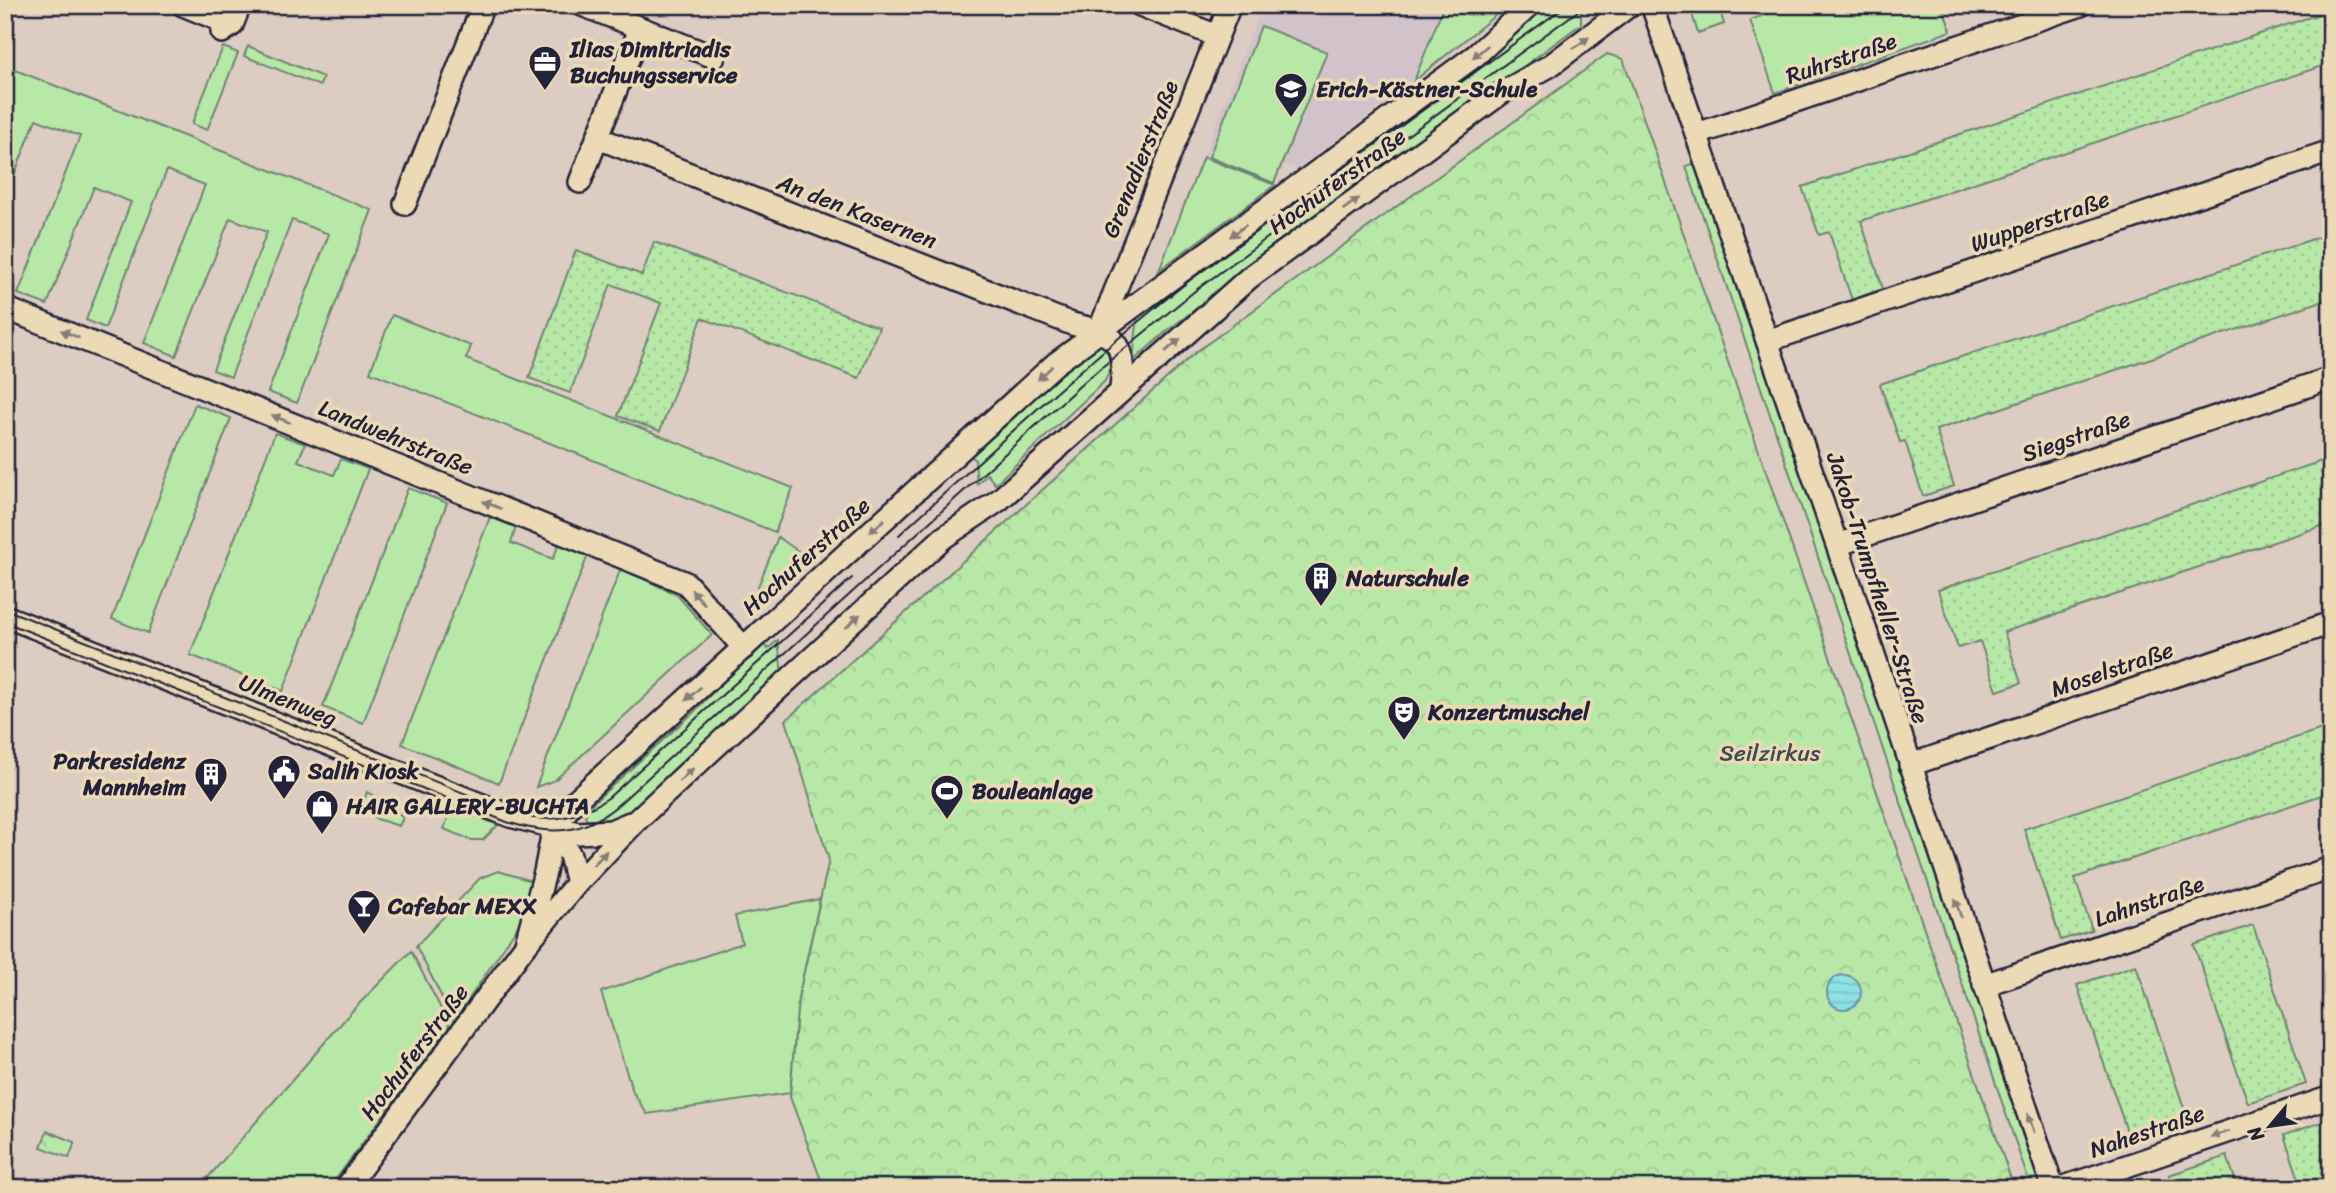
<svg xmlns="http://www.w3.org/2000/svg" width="2336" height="1193" viewBox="0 0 2336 1193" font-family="Sriracha,sans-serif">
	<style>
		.built { fill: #d2c3ca }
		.grass { fill: #b8e8a8; stroke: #6d8572; stroke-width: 2 }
		.park { fill: url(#park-crowns); stroke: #6d8572; stroke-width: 2 }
		.garden { fill: url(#garden-dots); stroke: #6d8572; stroke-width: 2 }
		.water { fill: url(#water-rules); stroke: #6395a2; stroke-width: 2 }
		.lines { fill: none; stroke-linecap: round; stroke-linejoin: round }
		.minor-casing { stroke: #22223b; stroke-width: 26 }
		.minor { stroke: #ecdab7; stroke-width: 21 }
		.tram { stroke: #22223b; stroke-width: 2 }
		.oneway { fill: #877e79 }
		.labels { text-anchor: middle; stroke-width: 7; stroke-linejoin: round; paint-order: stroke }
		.poi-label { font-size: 23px; font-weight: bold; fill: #22223b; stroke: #ecdab7; text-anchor: start }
		.street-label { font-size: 23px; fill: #22223b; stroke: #ecdab7 }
		.park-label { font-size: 23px; fill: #404a51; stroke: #ecdab7 }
	</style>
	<defs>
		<pattern id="park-crowns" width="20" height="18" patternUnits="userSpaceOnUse" patternTransform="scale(1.75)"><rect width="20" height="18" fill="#b8e8a8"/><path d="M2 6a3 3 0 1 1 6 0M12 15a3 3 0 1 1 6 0" fill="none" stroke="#9ec792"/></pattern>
		<pattern id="garden-dots" width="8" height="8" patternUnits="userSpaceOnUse" patternTransform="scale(1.75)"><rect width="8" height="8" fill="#b8e8a8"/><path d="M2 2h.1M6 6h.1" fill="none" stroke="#9ec792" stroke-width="1.8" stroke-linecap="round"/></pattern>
		<pattern id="water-rules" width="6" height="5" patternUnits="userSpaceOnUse" patternTransform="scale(1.75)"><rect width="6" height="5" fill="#8fe1e6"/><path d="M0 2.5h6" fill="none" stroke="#7bc1c6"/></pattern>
	</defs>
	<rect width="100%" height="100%" fill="#ddccc2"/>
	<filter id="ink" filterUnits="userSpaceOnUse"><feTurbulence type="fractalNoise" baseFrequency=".0143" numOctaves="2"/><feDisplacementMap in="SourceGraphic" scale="14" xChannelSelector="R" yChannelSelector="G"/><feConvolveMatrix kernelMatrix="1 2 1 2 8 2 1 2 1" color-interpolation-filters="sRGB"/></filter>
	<g filter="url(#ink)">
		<!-- built -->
		<path class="built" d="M 1262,5 L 1444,5 L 1414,81 L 1297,169 L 1284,164 L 1275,185 L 1203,157 Z"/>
		<!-- grass -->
		<path class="grass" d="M 1444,5 L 1508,5 L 1414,81 Z
			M 1545,5 L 1581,5 L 1581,24 L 1229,284 L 1168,330 L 1133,361 L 1138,315 Z
			M 1689,5 L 1718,5 L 1724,24 L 1698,33 Z
			M 1793,5 L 1942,5 L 1951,31 L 1775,93 L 1750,20 Z
			M 1261,26 L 1327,52 L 1274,183 L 1209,157 Z
			M 248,46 L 323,77 L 320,86 L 244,56 Z
			M 223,47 L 238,53 L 207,130 L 192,124 Z
			M 5,66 L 372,210 L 297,403 L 268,392 L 329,234 L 292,220 L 231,377 L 213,370 L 267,232 L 230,218 L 176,356 L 144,343 L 205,185 L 167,170 L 105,328 L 86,320 L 131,202 L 94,187 L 47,305 L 18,294 L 80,136 L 36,119 L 5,199 L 5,171 L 12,153 L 5,150 Z
			M 1203,157 L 1275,185 L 1159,270 L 1198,170 Z
			M 1697,163 L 2045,1188 L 2031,1188 L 1686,166 Z
			M 392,315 L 471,346 L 466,359 L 793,488 L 775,532 L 370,372 Z
			M 1105,339 L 1111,367 L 1105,381 L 995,484 L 987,474 L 977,484 L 975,460 L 969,454 L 1073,362 Z
			M 195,404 L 231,418 L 148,633 L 112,619 Z
			M 275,433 L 305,444 L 298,461 L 334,475 L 341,459 L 368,469 L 283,691 L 190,655 Z
			M 408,488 L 447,503 L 363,723 L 323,707 Z
			M 490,517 L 516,527 L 511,543 L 553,559 L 559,544 L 588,555 L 499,783 L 402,744 Z
			M 778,537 L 808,558 L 757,604 L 753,599 Z
			M 621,568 L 677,595 L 712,635 L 555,780 L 536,787 Z
			M 778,640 L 782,675 L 630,813 L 615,821 L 591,826 L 585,816 L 593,803 L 694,712 L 761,641 L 768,649 Z
			M 367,792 L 390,805 L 403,818 L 399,826 L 377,819 L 362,807 Z
			M 454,808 L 459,809 L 498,825 L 483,840 L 471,840 L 444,829 L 451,810 Z
			M 498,871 L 532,881 L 526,912 L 516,929 L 454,1021 L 416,946 L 480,878 Z
			M 820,899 L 798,999 L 790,1093 L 647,1114 L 633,1092 L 601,992 L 742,943 L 735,916 Z
			M 411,951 L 450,1026 L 329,1188 L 199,1188 L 352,1011 Z"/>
		<!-- park -->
		<path class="park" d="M 1607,54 L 1623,59 L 2014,1188 L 824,1188 L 790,1097 L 798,999 L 829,860 L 786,720 L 1196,352 Z
			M 47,1131 L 75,1142 L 69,1158 L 41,1147 Z"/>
		<!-- garden -->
		<path class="garden" d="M 2331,10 L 2331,63 L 1861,221 L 1883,289 L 1852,300 L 1829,232 L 1819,235 L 1802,187 Z
			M 2331,233 L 2331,298 L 1936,430 L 1954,486 L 1923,496 L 1905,441 L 1900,442 L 1880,384 Z
			M 654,242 L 879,327 L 859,378 L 702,318 L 660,431 L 618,416 L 661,303 L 611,284 L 570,393 L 529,378 L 576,250 L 642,275 Z
			M 2331,458 L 2331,523 L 2004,632 L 2021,683 L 1997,691 L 1980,641 L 1958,648 L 1938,590 Z
			M 2331,726 L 2331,792 L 2075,878 L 2092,930 L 2061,940 L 2024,829 Z
			M 2253,925 L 2306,1084 L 2248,1103 L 2194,945 Z
			M 2136,965 L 2189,1123 L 2131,1143 L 2077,985 Z
			M 2331,1119 L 2331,1188 L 2302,1188 L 2284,1135 Z
			M 2227,1156 L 2238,1188 L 2173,1188 L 2169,1175 Z"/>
		<!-- water -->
		<path class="water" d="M1827 992a17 17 0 1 1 34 0a17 17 0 1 1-34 0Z"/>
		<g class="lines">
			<defs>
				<path id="minor" d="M 183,5 L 232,25
					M 582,5 L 714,57
					M 1140,5 L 1217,36
					M 1652,5 L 1837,545 L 2053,1188
					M 222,32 L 232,25 L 240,5
					M 1697,134 L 2081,5
					M 598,138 L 1072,324 C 1118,335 1126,341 1121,390
					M 580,182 L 640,29
					M 405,204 L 483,5
					M 5,308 L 686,583 L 744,648
					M 1099,331 L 1230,5
					M 1767,341 L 2331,151
					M 1837,545 L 2331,378
					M 5,616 L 510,816 L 578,833 L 611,831 L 630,823
					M 1910,765 L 2331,623
					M 554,826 L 570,855 L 577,883
					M 527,939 L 545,872 L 554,826 L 576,800 L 1055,364 L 1476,55 L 1530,5
					M 1984,985 L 2331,868
					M 346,1188 L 524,947 L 577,883 L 636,821 L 714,748 L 943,538 L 999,500 L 1250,277 L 1500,94 L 1551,65 L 1630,5
					M 2061,1188 L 2331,1097"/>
			</defs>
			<!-- minor casing -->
			<use href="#minor" class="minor-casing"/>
			<!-- minor -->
			<use href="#minor" class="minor"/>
			<!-- tram -->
			<path class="tram" d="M 899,535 C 994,448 1088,360 1190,280 L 1567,5
				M 5,609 L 521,816 C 554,823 580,817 608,798 L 852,578
				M 5,622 L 507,822 C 551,836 584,835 620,803 L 1085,381 L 1196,290 L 1586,5"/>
		</g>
		<!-- one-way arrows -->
		<defs><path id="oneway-solid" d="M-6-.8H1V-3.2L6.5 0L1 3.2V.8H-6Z" transform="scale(1.75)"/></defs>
		<g class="oneway">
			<use href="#oneway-solid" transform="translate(1581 43) rotate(-36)"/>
			<use href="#oneway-solid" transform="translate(1480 52) rotate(139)"/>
			<use href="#oneway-solid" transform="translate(1351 204) rotate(-36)"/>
			<use href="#oneway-solid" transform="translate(1238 231) rotate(143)"/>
			<use href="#oneway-solid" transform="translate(70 334) rotate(-158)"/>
			<use href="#oneway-solid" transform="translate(1173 345) rotate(-41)"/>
			<use href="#oneway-solid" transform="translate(1045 373) rotate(137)"/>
			<use href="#oneway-solid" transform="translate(281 419) rotate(-158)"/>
			<use href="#oneway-solid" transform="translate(492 505) rotate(-158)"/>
			<use href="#oneway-solid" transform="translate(877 526) rotate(138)"/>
			<use href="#oneway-solid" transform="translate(698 597) rotate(-132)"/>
			<use href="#oneway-solid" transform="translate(853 621) rotate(-43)"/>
			<use href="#oneway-solid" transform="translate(693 694) rotate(138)"/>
			<use href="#oneway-solid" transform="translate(686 775) rotate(-43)"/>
			<use href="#oneway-solid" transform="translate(600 858) rotate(-47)"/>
			<use href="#oneway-solid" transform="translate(1958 908) rotate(-109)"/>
			<use href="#oneway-solid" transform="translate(2031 1123) rotate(-109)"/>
			<use href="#oneway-solid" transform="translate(2220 1134) rotate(162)"/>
		</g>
	</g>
	<!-- icons -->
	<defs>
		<symbol id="office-pin" viewBox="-11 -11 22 30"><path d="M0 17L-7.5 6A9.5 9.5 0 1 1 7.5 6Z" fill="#22223b" stroke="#ecdab7"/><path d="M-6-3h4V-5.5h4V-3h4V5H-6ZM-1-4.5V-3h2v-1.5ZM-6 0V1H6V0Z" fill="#fff"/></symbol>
		<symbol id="school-pin" viewBox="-11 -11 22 30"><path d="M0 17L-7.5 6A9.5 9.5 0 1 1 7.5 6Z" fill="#22223b" stroke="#ecdab7"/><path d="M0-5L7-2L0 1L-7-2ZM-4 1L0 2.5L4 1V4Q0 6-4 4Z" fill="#fff"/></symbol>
		<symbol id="building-pin" viewBox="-11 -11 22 30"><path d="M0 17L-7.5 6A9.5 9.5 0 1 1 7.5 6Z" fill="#22223b" stroke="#ecdab7"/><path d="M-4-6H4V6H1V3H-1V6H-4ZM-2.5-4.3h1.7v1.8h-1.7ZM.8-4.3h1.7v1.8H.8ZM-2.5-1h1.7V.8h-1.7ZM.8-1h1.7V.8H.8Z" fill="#fff"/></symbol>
		<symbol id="theatre-pin" viewBox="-11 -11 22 30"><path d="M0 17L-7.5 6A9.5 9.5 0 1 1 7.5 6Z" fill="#22223b" stroke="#ecdab7"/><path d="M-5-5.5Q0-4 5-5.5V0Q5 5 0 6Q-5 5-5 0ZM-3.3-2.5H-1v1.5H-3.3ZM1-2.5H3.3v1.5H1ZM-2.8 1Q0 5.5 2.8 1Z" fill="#fff"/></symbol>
		<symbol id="civic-pin" viewBox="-11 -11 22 30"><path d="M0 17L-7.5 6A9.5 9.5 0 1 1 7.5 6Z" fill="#22223b" stroke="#ecdab7"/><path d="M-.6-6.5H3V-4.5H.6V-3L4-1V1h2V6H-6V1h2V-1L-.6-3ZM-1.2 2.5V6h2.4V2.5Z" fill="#fff"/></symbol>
		<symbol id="stadium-pin" viewBox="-11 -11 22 30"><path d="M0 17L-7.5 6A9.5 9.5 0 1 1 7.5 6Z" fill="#22223b" stroke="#ecdab7"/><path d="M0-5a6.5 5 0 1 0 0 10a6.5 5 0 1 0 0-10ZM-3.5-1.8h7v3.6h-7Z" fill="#fff"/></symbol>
		<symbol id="shop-pin" viewBox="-11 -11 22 30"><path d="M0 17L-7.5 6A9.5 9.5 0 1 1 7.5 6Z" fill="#22223b" stroke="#ecdab7"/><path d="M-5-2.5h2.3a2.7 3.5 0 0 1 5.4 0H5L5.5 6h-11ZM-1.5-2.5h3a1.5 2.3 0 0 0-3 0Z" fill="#fff"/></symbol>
		<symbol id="bar-pin" viewBox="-11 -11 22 30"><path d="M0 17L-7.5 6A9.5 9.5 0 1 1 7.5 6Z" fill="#22223b" stroke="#ecdab7"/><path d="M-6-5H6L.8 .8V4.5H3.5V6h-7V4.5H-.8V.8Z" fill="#fff"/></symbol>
	</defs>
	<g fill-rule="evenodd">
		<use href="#office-pin" x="526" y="43" width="38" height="52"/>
		<use href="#school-pin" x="1272" y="70" width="38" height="52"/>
		<use href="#building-pin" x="1302" y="559" width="38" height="52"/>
		<use href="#theatre-pin" x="1385" y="693" width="38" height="52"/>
		<use href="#civic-pin" x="265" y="752" width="38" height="52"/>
		<use href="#building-pin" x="192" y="755" width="38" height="52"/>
		<use href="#stadium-pin" x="928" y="772" width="38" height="52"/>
		<use href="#shop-pin" x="303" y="787" width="38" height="52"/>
		<use href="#bar-pin" x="345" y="887" width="38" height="52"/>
	</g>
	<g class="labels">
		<!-- poi labels -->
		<g class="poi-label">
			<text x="570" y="57">Ilias Dimitriadis<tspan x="570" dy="26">Buchungsservice</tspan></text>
			<text x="1316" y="97">Erich-Kästner-Schule</text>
			<text x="1346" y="586">Naturschule</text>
			<text x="1428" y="720">Konzertmuschel</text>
			<text x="186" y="769" text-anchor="end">Parkresidenz<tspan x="186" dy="26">Mannheim</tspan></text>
			<text x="308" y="779">Salih Kiosk</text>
			<text x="972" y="799">Bouleanlage</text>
			<text x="346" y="814">HAIR GALLERY-BUCHTA</text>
			<text x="388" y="914">Cafebar MEXX</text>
		</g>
		<!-- street labels -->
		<g class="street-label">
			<text transform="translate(1841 58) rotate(-19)" y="8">Ruhrstraße</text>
			<text transform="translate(1140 159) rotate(-68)" y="8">Grenadierstraße</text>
			<text transform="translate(1337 181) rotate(-36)" y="8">Hochuferstraße</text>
			<text transform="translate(857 211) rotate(21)" y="8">An den Kasernen</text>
			<text transform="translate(2040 221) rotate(-19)" y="8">Wupperstraße</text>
			<text transform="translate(2076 436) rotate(-19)" y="8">Siegstraße</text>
			<text transform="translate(396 437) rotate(22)" y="8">Landwehrstraße</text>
			<text transform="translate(806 556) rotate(-42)" y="8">Hochuferstraße</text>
			<text transform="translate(1878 588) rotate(72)" y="8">Jakob-Trumpfheller-Straße</text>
			<text transform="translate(2112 669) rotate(-19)" y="8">Moselstraße</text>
			<text transform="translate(288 700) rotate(22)" y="8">Ulmenweg</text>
			<text transform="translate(2149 901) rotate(-19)" y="8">Lahnstraße</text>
			<text transform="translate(414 1052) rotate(-53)" y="8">Hochuferstraße</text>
			<text transform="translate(2147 1131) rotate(-19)" y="8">Nahestraße</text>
		</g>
		<!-- park labels -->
		<g class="park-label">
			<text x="1770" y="761">Seilzirkus</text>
		</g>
	</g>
	<!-- margin -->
	<rect width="2336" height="1193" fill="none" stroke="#ecdab7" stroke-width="28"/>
	<rect x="14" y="14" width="2308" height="1165" fill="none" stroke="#22223b" stroke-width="2.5" filter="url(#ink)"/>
	<!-- north arrow -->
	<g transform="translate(2270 1126) rotate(241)" stroke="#ecdab7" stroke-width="5" paint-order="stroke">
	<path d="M0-5L12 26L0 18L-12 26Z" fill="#22223b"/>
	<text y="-10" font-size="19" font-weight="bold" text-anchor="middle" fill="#22223b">N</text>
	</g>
</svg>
